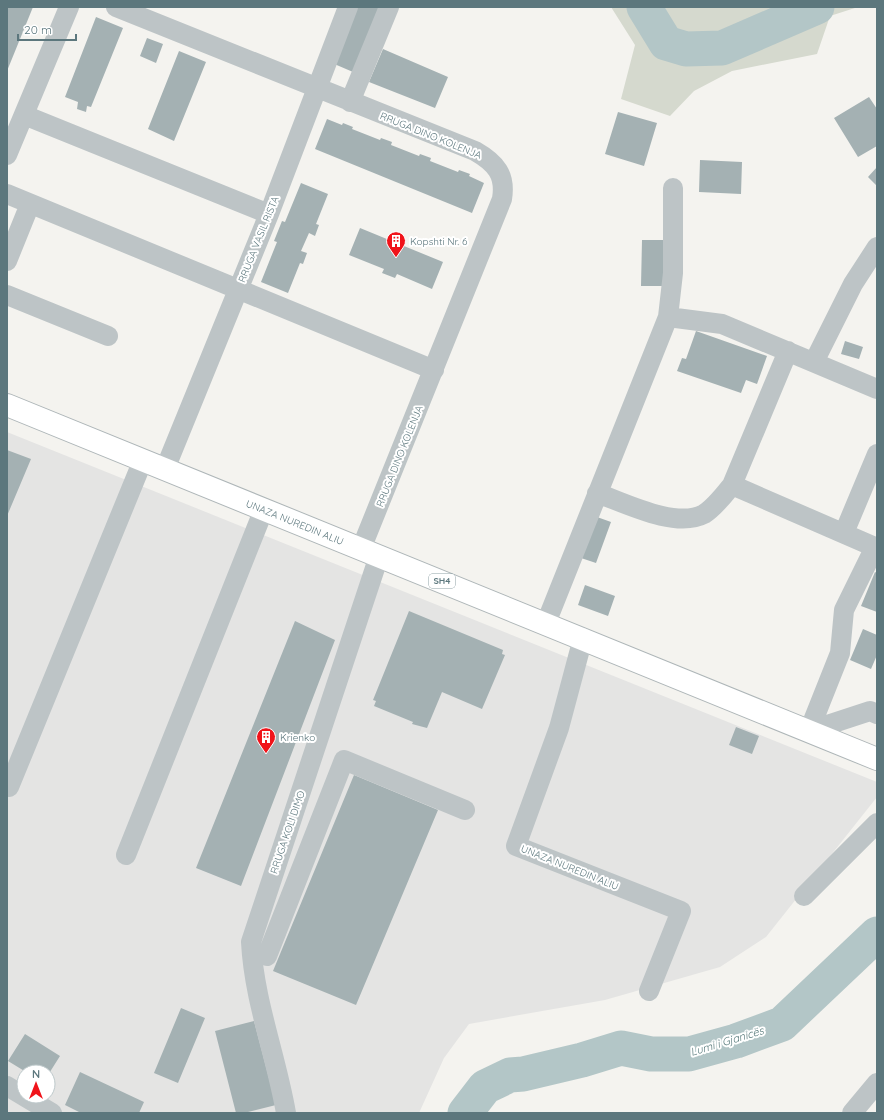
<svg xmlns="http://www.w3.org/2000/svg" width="884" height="1120" viewBox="0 0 884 1120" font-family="Quicksand,sans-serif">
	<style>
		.built { fill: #e4e4e3; fill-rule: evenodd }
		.green { fill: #d5d9ce }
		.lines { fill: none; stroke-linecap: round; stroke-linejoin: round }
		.river { stroke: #b3c6c7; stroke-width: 35 }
		.building { fill: #a4b1b3 }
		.major-casing { stroke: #aeb6b8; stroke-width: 24 }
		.minor { stroke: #bdc4c6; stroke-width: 20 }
		.major { stroke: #fff; stroke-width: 22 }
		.labels { text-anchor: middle; stroke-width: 4; stroke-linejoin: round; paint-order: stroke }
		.shield { fill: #fff; stroke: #8da0a4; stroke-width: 1 }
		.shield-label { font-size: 9px; font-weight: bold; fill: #5c777d }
		.street-label { font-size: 10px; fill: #5c777d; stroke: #fff }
		.poi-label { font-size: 10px; fill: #5c777d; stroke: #fff; text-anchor: start }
		.water-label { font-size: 11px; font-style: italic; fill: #57797a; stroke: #fff }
	</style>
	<rect width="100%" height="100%" fill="#f4f3ef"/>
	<!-- built -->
	<path class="built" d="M 7,432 L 877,782 L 877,797 L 766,937 L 720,967 L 605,1000 L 469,1024 L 444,1058 L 419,1113 L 7,1113 ZM 24,1072 L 48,1072 L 48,1096 L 24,1096 Z"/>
	<!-- green -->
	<path class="green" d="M 611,7 L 858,7 L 830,16 L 817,54 L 732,71 L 694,91 L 670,116 L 621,99 L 635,45 Z"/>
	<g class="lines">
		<!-- river -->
		<path class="river" d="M 644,7 L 666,43 L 686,49 L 722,48 L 817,7
			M 465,1113 L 485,1087 L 510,1075 L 523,1074 L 582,1060 L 621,1048 L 651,1054 L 689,1054 L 736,1041 L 782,1024 L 877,934"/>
	</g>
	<!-- building -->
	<path class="building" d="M 7,7 L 33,7 L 7,71 Z
		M 354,7 L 380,7 L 353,72 L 332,63 Z
		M 96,17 L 123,28 L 91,107 L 87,106 L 86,112 L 77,109 L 78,102 L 65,97 Z
		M 147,38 L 163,44 L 156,63 L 140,56 Z
		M 383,49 L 448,77 L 435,108 L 369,82 Z
		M 179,51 L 206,62 L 174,141 L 148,129 Z
		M 869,97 L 877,109 L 877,146 L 858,157 L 834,118 Z
		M 618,112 L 657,123 L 644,166 L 605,154 Z
		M 327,119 L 342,125 L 343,123 L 353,127 L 352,129 L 380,140 L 381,138 L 392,142 L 391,145 L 419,156 L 420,154 L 431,158 L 430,161 L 458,172 L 459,170 L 470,174 L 469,176 L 484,183 L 472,213 L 315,149 Z
		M 700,160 L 742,162 L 741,194 L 699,192 Z
		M 877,167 L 877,186 L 868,177 Z
		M 301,183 L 328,194 L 316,224 L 319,225 L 315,236 L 309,233 L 301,251 L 307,253 L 303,264 L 300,263 L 288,293 L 261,282 L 277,242 L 274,241 L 282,221 L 285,222 Z
		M 360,228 L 443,262 L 432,289 L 397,274 L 395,278 L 382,273 L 384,269 L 349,255 Z
		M 642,240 L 667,240 L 665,286 L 641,286 Z
		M 696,331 L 767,356 L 757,384 L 746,380 L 741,393 L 677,371 L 682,358 L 686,359 Z
		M 845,341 L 863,347 L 859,359 L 841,354 Z
		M 7,450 L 31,459 L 7,516 Z
		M 597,517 L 611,522 L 596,563 L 581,558 Z
		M 875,572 L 877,573 L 877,612 L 861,606 Z
		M 585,585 L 615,596 L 608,616 L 578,605 Z
		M 409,611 L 503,650 L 502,654 L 505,655 L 482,709 L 442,692 L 427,728 L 412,724 L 413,722 L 374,706 L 376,701 L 373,700 Z
		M 295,621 L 335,640 L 241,886 L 196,868 Z
		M 863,629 L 877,635 L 877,655 L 871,669 L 850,660 Z
		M 736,727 L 759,736 L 752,754 L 729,745 Z
		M 354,775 L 438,810 L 356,1005 L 273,971 Z
		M 181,1008 L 205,1018 L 178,1083 L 154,1073 Z
		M 254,1021 L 276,1105 L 244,1113 L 236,1113 L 215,1031 Z
		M 25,1034 L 60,1056 L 48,1075 L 48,1072 L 26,1072 L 8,1061 Z
		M 80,1072 L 144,1102 L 139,1113 L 81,1113 L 65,1105 Z"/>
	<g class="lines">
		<defs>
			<path id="major" d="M 7,405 L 877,759"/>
		</defs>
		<!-- major casing -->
		<use href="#major" class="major-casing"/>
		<!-- minor -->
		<path class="minor" d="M 116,7 L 475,151 C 496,163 506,175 502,199 L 361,549
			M 350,102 L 389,7
			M 24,115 L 269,214
			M 7,155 L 69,7
			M 7,194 L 434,370
			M 7,261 L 30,204
			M 7,295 L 108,336
			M 668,317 L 722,324 L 877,389
			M 814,362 L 853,284 L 877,247
			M 165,469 L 269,214 L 348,7
			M 732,485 L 788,351
			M 597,493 C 625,503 676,529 704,514 C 715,507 724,495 732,485 L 877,548
			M 844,533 L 877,454
			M 546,623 L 668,317 L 673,273 L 673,188
			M 583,638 L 559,728 L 516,846 L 681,911 L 649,991
			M 809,731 L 840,653 L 844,610 L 875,547
			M 809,731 L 870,711 L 877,714
			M 9,787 L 143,460
			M 126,855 L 264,509
			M 804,896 L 877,823
			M 267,956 L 344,760 L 465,810
			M 7,1086 L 52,1113
			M 286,1113 C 276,1055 254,1001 251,942 L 379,556
			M 852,1113 L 877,1083"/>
		<!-- major -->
		<use href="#major" class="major"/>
	</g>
	<!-- icons -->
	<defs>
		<symbol id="building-pin" viewBox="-11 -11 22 30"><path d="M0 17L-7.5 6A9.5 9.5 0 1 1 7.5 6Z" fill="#f0131a" stroke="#fff"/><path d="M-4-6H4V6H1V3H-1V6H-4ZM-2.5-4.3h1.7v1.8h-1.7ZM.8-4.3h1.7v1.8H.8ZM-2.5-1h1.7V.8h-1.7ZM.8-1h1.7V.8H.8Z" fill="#fff"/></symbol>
	</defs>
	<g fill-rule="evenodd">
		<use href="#building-pin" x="385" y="230" width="22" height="30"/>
		<use href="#building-pin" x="255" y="726" width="22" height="30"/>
	</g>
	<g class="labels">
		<!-- shield labels -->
		<rect class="shield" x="429" y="574" width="26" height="14" rx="3"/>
		<g class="shield-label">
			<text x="442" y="584">SH4</text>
		</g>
		<!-- street labels -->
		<g class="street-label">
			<text transform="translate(431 135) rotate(22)" y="4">RRUGA DINO KOLENJA</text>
			<text transform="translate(258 239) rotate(-68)" y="4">RRUGA VASIL RISTA</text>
			<text transform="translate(399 456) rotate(-68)" y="4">RRUGA DINO KOLENJA</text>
			<text transform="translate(295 522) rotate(22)" y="4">UNAZA NUREDIN ALIU</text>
			<text transform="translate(287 832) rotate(-71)" y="4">RRUGA KOLI DIMO</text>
			<text transform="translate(570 867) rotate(22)" y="4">UNAZA NUREDIN ALIU</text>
		</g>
		<!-- poi labels -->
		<g class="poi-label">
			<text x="410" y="245">Kopshti Nr. 6</text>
			<text x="280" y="741">Krienko</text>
		</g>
		<!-- water labels -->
		<g class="water-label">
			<text transform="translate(727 1041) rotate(-17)" y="4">Lumi i Gjanicës</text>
		</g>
	</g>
	<!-- border -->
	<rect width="884" height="1120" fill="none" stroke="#5c777d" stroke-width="16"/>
	<!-- north arrow -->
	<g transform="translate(36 1084)"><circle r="19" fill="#ffffff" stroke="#bec9cb"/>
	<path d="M0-3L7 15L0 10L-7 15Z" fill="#f0131a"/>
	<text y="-6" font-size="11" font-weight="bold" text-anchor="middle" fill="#5c777d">N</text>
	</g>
	<!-- scale -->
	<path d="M18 34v6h58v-6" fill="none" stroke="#5c777d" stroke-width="2"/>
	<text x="24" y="34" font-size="12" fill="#5c777d" stroke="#ffffff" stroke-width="3" paint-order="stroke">20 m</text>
</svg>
